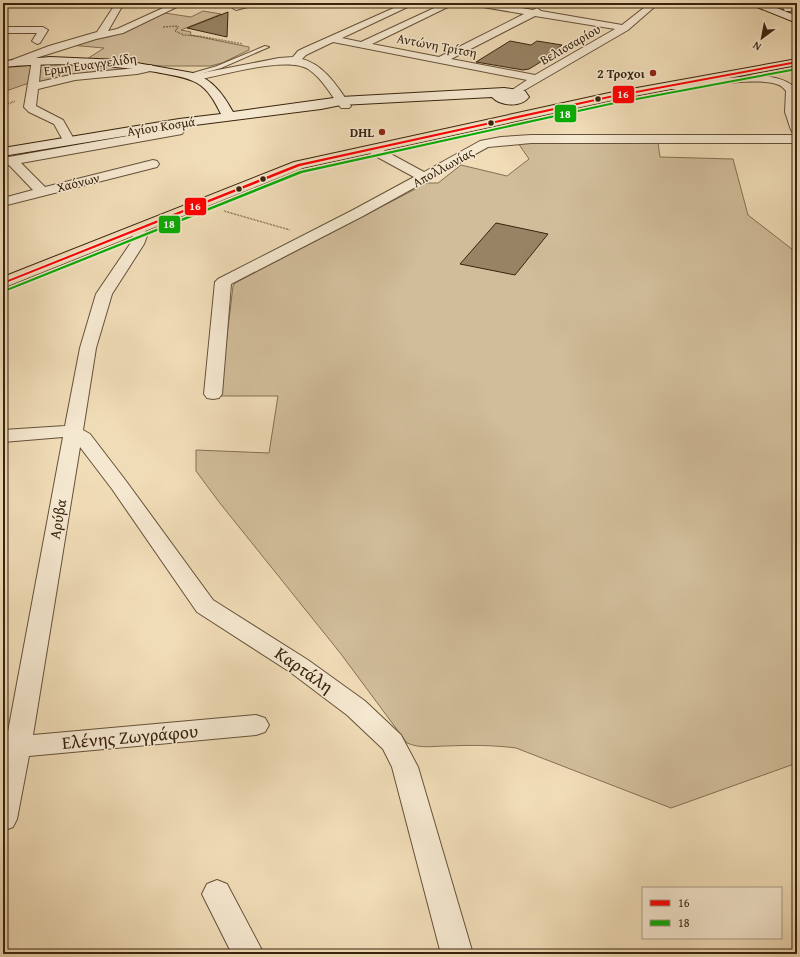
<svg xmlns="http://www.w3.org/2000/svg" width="800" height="957" viewBox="0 0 800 957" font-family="'Gentium Book Plus',serif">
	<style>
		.green { fill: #d1bd9a; stroke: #847054 }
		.building { fill: #988365; stroke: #38230d }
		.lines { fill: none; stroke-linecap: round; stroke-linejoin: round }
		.lane-casing { stroke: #665138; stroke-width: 2 }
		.street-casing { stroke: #665138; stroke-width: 2 }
		.secondary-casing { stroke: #38230d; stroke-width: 2 }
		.primary-casing { stroke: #38230d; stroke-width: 2 }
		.path { stroke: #38230d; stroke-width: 1.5; stroke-dasharray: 0.5 1; stroke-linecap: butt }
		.lane { fill: #f5e8d0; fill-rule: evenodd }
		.street { fill: #f5e8d0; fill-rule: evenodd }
		.secondary { fill: #f5e8d0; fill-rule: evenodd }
		.primary { fill: #f0dcb7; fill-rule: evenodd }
		.bus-1-casing { stroke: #f5e8d0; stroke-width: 3 }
		.bus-2-casing { stroke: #f5e8d0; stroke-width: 3 }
		.bus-1 { fill: #f00; fill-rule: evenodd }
		.bus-2 { fill: #07ad04; fill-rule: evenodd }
		.poi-dot { fill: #8f2418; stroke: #f5e8d0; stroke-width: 1.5 }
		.bus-dot { fill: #38230d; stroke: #f5e8d0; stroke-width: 1.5 }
		.labels { text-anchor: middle; stroke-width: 3; stroke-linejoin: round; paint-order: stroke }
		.far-street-label { font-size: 13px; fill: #38230d; stroke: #f5e8d0 }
		.far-poi-label { font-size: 13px; font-weight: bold; fill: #38230d; stroke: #f5e8d0; text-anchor: end }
		.street-label { font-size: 15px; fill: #38230d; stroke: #f5e8d0 }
		.near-street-label { font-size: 18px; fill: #38230d; stroke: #f5e8d0 }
		.line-badge { stroke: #f5e8d0; stroke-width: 1.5 }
		.badge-label { font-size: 11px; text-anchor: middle; font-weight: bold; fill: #fff }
	</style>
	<rect width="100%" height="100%" fill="#f0dcb7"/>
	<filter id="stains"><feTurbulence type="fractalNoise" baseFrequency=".005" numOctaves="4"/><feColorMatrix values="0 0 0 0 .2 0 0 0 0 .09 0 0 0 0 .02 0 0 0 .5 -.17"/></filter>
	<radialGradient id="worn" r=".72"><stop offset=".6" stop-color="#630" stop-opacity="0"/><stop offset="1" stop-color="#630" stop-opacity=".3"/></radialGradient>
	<!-- green -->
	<path class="green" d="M 482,3 L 547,3 L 531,11 Z
		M 203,11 L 221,14 L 181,30 L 191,32 L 190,35 L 249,47 L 249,50 L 222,63 L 210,66 L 162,66 L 87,59 L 104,48 L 69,45 L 112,36 L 165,13 L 191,17 Z
		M 64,63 L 136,67 L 133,70 L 38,84 L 29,83 L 3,92 L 3,67 Z
		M 518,143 L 658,143 L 660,157 L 733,159 L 748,215 L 797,253 L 797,763 L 671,808 L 516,748 C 493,745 470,745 447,746 C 433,746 421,749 407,743 L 341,654 L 219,502 L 196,471 L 196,450 L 269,453 L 278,396 L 220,396 L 233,286 L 235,283 L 427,183 L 438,183 L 461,165 L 507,176 L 529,159 Z"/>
	<!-- building -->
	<path class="building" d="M 228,12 L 227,37 L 187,28 Z
		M 510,41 L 531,45 L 537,41 L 562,45 L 558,48 L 562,49 L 529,69 L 523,70 L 476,62 Z
		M 496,223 L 548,234 L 515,275 L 460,264 Z"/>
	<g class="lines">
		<defs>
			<path id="lane" d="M 265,46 L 269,47 L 221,68 L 189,77 L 186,75 L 217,66 Z"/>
			<path id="street" d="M 3,3 L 8,3 L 3,7 Z
				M 116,3 L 124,3 L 108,31 L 117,29 L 174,3 L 185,3 L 123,33 L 96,39 L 36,58 L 41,61 L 39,82 L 75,74 L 137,68 L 151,65 L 156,68 L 155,70 L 137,74 L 75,80 L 38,89 L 36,106 L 63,120 L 75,141 L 73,144 L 65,144 L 54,124 L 29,112 L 24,107 L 32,60 L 16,65 L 11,62 L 12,60 L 49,46 L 97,32 Z
				M 241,3 L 256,3 L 255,5 L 236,10 L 231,7 L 233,5 Z
				M 405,3 L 416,3 L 342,38 L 361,42 L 445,3 L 456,3 L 372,44 L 439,57 L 524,14 L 477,6 L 473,3 L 493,3 L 533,10 L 537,8 L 541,11 L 622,25 L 650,3 L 659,3 L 628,30 L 516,95 L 510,92 L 512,90 L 527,80 L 333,42 L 306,55 L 302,59 C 325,65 338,88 351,106 L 349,108 L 341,108 C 331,95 322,78 308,69 C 287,56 222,75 197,80 L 192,77 L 197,74 L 279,58 L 293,57 L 298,51 L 304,48 ZM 535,16 L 615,29 L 535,75 L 451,59 Z
				M 786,3 L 796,3 L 792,7 L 791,11 L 785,11 L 782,6 Z
				M 3,27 L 43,27 L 48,30 L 40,43 L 37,44 L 32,41 L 37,33 L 3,33 Z
				M 753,76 C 769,76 783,77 796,88 L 797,134 L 793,133 L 791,130 L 785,112 L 786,91 C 784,89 782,86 779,85 C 759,76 704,87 681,89 L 669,89 L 664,86 L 669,83 Z
				M 178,127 L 182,128 L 184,131 L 182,134 L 21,163 L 45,187 L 153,160 L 157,161 L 159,164 L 157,167 L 3,206 L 3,198 L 33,190 L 9,165 L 3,166 L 3,158 Z
				M 531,135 L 797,135 L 797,143 L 531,143 L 488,147 L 363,216 L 231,284 L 222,394 L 219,398 L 213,399 L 207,398 L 204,394 L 215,282 L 218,279 L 353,210 L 414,177 L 368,152 L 366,149 L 368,146 L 376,146 L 424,172 L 480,141 L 501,137 Z
				M 138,225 L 143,226 L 147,236 L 144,244 L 112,294 L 96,348 L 83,430 L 90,434 L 126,481 L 213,600 L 308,660 L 365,701 L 401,735 L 418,767 L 473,954 L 441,954 L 392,767 L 383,749 L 347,715 L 290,672 L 197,612 L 112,489 L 80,447 L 33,735 L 256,715 L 265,718 L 269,725 L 265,732 L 256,735 L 29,756 L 17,819 L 13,827 L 3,831 L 3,737 L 7,737 L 63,437 L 3,442 L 3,430 L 65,426 L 80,348 L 96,294 L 130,244 L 133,236 L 131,229 L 133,226 Z
				M 217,880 L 227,884 L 264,954 L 232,954 L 202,894 L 207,884 Z"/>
			<path id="secondary" d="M 750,3 L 764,3 L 797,16 L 797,23 L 752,5 Z
				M 50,57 L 120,60 L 193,73 C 213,80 223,94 233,112 L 341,97 L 504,88 L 525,91 L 529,97 C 521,108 500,106 492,97 L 341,105 L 321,109 L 179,127 L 3,156 L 3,148 L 179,119 L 221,114 C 215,102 209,90 197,83 C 185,76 169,75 156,72 C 105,64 54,62 3,67 L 3,61 Z"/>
			<path id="primary" d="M 797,59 L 797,65 L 609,101 L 303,168 L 3,288 L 3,277 L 294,162 L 609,93 Z"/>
		</defs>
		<!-- lane casing -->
		<use href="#lane" class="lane-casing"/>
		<!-- street casing -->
		<use href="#street" class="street-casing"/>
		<!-- secondary casing -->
		<use href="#secondary" class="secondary-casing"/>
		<!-- primary casing -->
		<use href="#primary" class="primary-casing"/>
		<!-- path -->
		<path class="path" d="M 163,27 L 177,26 L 178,27 L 175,31 L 184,35 L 199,36 L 243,44
			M 3,106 L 15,101
			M 224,211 L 290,230"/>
		<!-- lane -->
		<use href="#lane" class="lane"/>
		<!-- street -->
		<use href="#street" class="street"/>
		<!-- secondary -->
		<use href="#secondary" class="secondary"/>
		<!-- primary -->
		<use href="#primary" class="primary"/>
		<defs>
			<path id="bus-1" d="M 797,61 L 797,63 L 609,98 L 300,166 L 3,284 L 3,282 L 298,164 L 609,96 Z"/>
			<path id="bus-2" d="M 797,68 L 797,70 L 610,105 L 302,173 L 7,291 L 5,291 L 4,290 L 300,171 L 610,103 Z"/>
		</defs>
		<!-- bus-1 casing -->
		<use href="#bus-1" class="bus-1-casing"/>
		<!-- bus-2 casing -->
		<use href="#bus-2" class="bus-2-casing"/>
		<!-- bus-1 -->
		<use href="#bus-1" class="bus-1"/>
		<!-- bus-2 -->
		<use href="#bus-2" class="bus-2"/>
	</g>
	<!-- markers -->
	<g class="poi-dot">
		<circle cx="653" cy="73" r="4"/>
		<circle cx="382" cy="132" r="4"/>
	</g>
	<g class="bus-dot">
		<circle cx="598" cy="99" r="3.5"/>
		<circle cx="491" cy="123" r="3.5"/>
		<circle cx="263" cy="179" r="3.5"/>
		<circle cx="239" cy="189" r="3.5"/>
	</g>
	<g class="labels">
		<!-- far-street labels -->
		<g class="far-street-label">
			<text transform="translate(570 44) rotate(-30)" y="5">Βελισσαρίου</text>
			<text transform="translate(437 45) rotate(11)" y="5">Αντώνη Τρίτση</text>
			<text transform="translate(90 64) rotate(-8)" y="5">Ερμή Ευαγγελίδη</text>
			<text transform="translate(161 126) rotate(-9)" y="5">Αγίου Κοσμά</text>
			<text transform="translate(443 167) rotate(-29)" y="5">Απολλωνίας</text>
			<text transform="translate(78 182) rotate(-14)" y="5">Χαόνων</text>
		</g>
		<!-- far-poi labels -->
		<g class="far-poi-label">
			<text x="645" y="78">2 Τροχοι</text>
			<text x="374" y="137">DHL</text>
		</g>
		<!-- street labels -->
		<g class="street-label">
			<text transform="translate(58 519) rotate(-80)" y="5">Αρύβα</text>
		</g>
		<!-- near-street labels -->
		<g class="near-street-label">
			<text transform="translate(304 670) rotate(35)" y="6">Καρτάλη</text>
			<text transform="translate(130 737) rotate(-5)" y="6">Ελένης Ζωγράφου</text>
		</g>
	</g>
	<g class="line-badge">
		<rect x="612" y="85" width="23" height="19" rx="4" fill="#f00"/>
		<rect x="554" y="104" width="23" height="19" rx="4" fill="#07ad04"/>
		<rect x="184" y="197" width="23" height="19" rx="4" fill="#f00"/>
		<rect x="158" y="215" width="23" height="19" rx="4" fill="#07ad04"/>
	</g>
	<g class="badge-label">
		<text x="623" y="98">16</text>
		<text x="565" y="118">18</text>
		<text x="195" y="210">16</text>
		<text x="169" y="228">18</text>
	</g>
	<!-- margin -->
	<rect width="800" height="957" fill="none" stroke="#f0dcb7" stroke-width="16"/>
	<rect x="4" y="4" width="792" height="949" fill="none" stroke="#38230d" stroke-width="2"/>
	<rect x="8" y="8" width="784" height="941" fill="none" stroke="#38230d"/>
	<!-- legend -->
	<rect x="642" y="887" width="140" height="52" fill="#f5e8d0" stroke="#a99982"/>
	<rect x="650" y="900" width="20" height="6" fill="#ff0000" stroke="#a99982"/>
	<text x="678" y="907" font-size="12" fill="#38230d">16</text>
	<rect x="650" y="920" width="20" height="6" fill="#07ad04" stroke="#a99982"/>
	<text x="678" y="927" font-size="12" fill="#38230d">18</text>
	<!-- north arrow -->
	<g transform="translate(762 38) rotate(212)" stroke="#f5e8d0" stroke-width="3" paint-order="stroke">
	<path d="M0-3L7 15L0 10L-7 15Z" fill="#38230d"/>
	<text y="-6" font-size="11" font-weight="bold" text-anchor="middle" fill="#38230d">N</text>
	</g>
	<rect width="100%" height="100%" filter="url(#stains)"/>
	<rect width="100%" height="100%" fill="url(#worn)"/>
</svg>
